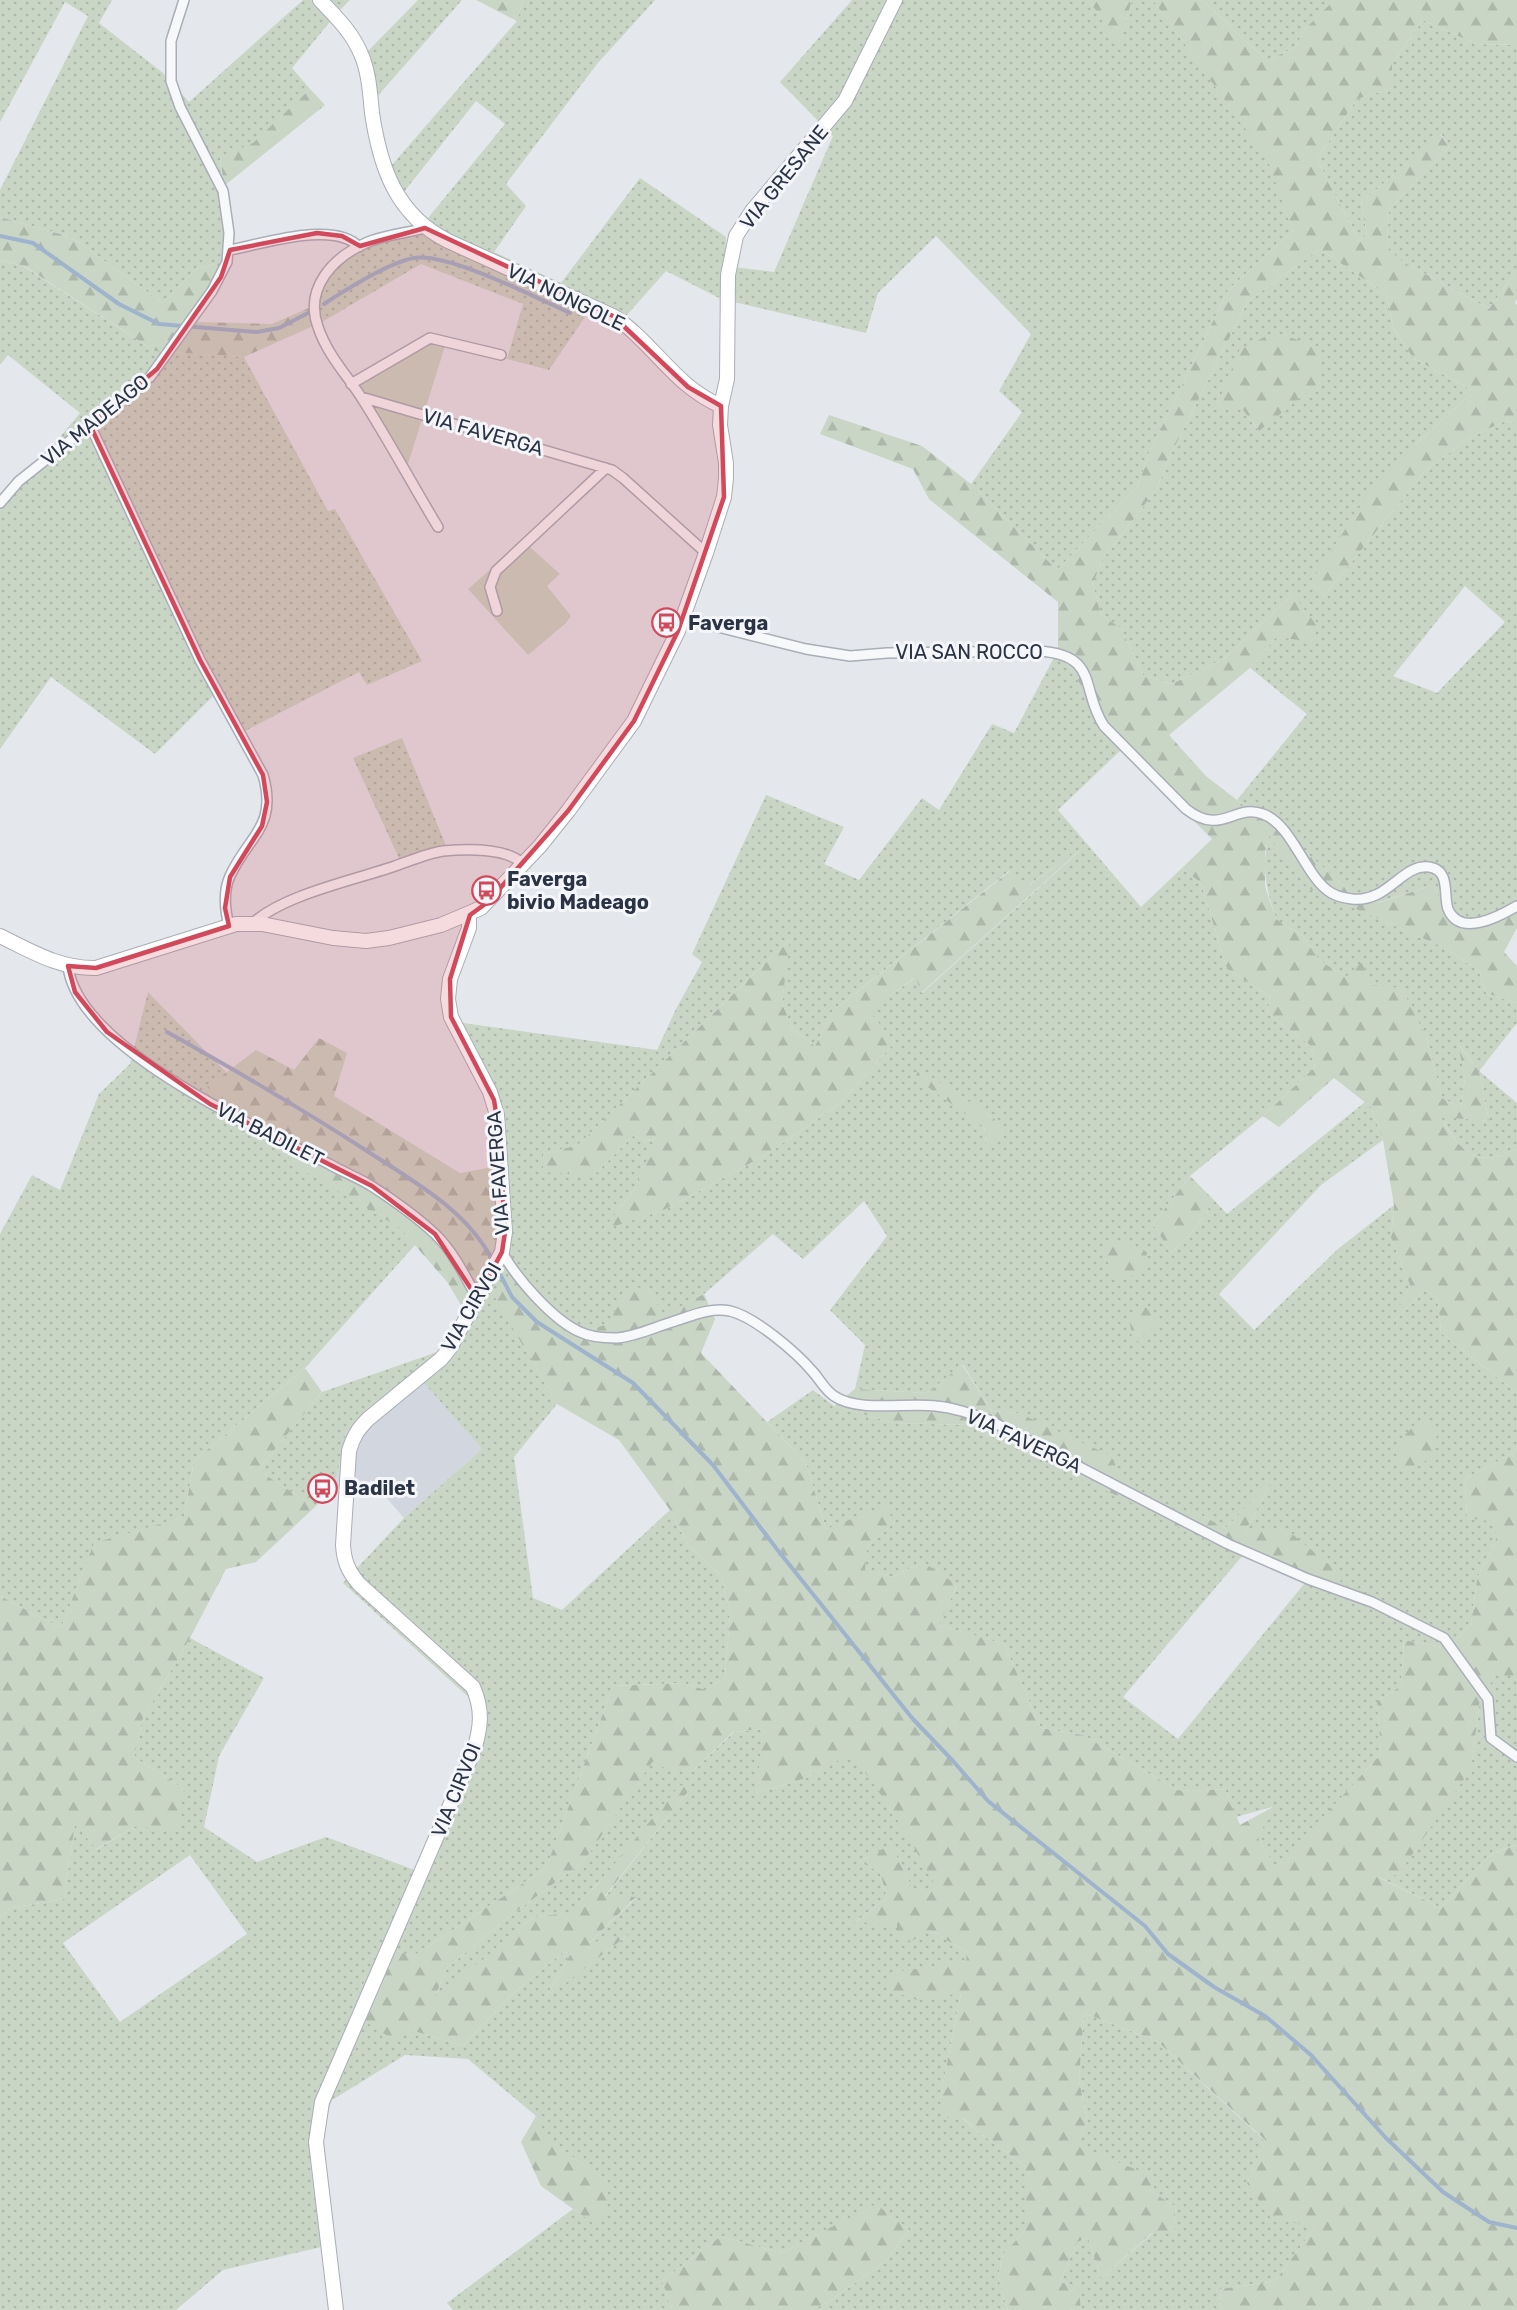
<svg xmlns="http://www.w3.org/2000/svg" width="1517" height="2310" viewBox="0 0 1517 2310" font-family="Rubik,sans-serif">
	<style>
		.built { fill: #d2d6de }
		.grass { fill: url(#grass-dots); fill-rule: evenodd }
		.forest { fill: url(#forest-firs) }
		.green { fill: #c9d6c5 }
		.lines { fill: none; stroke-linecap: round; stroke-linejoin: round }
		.stream { stroke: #9fb4cc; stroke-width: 4 }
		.street-casing { stroke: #a9aeb7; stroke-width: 12 }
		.secondary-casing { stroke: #a9aeb7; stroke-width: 16 }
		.street { stroke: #f7f8fa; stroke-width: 9 }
		.secondary { stroke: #fff; stroke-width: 14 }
		.marked { fill: #d1495b; fill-opacity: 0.2; stroke: #d1495b; stroke-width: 4.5; stroke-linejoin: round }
		.labels { text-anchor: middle; stroke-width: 6; stroke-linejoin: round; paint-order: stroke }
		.street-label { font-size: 20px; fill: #2b3445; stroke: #f4f6f9 }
		.poi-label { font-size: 20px; font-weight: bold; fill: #2b3445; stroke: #f4f6f9; text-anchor: start }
	</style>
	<defs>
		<pattern id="grass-dots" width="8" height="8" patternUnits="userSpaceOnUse" patternTransform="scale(1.5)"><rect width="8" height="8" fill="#c9d6c5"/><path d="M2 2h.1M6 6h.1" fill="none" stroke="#adb8ab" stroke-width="1.8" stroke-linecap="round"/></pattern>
		<pattern id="forest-firs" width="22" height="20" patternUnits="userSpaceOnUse" patternTransform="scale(1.5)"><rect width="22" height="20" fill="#c9d6c5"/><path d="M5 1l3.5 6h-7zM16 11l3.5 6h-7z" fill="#adb8ab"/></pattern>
	</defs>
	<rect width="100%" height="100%" fill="#e4e7ec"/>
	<!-- built -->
	<path class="built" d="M 418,1375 L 482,1449 L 404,1518 L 371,1480 L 349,1496 L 335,1485 L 346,1432 Z"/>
	<!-- grass -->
	<path class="grass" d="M 0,0 L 112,0 L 99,23 L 163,73 L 189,102 L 303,0 L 350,0 L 338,12 L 292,68 L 310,89 L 253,144 L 220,157 L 231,261 L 197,268 L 163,303 L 71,237 L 0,217 L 0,190 L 88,16 L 65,2 L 0,122 Z
		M 418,0 L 462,0 L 375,99 L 367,52 Z
		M 523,0 L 655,0 L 597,64 L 506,184 L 526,206 L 494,252 L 561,283 L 640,178 L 726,237 L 725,266 L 774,272 L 833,136 L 780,82 L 852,0 L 1087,0 L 1095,9 L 1118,46 L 1132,0 L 1153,0 L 1268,159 L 1293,231 L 1228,290 L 1149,453 L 1138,486 L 1057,570 L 971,484 L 1022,412 L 999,391 L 1031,334 L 936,236 L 878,293 L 866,333 L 721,299 L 666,271 L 617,326 L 589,311 L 549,370 L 507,359 L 523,304 L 421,264 L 322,322 L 311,307 C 321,290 331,269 348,258 C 374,242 408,236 437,227 L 428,218 L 505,124 L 476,101 L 403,193 L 391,166 L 517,21 Z
		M 1202,0 L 1334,0 L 1306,28 L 1295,47 L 1267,61 Z
		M 1423,20 L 1476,44 L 1517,45 L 1517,270 L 1489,309 L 1398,259 L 1387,245 L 1389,209 L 1449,147 L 1441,134 L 1361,203 L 1367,235 L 1359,241 L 1317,159 L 1357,99 L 1392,88 L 1392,64 Z
		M 1320,249 L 1387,295 L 1393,328 L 1413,358 L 1474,391 L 1414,446 L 1310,583 L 1325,595 L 1425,471 L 1469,438 L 1505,421 L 1517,424 L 1517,912 L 1456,923 L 1433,885 L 1377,903 L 1351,892 L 1283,832 L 1237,800 L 1307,714 L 1250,668 L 1276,637 L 1293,594 L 1225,658 L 1172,684 L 1143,675 L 1121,628 L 1101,615 L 1093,584 L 1102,560 L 1156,490 L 1169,458 L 1248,301 ZM 1320,348 L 1320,382 L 1258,430 L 1243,410 ZM 1465,586 L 1505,622 L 1437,693 L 1393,676 Z
		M 0,260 L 23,266 L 155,351 L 244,357 L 328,511 L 335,509 L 422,661 L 367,685 L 359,672 L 243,732 L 219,690 L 155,754 L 51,677 L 0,749 L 0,509 L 80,413 L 8,355 L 0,365 Z
		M 1058,650 L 1122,749 L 1058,810 L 1141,907 L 1182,868 L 1201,883 L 1227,969 L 1271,997 L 1267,1013 L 1310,1045 L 1315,1067 L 1263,1116 L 1190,1176 L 1153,1224 L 1171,1253 L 1193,1231 L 1214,1200 L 1227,1214 L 1365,1102 L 1371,1107 L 1383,1140 L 1321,1185 L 1219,1294 L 1254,1330 L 1338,1249 L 1394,1205 L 1391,1238 L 1410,1285 L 1393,1322 L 1426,1289 L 1438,1300 L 1441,1333 L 1517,1393 L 1517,1446 L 1513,1453 L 1465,1479 L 1467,1518 L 1496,1521 L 1496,1539 L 1477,1579 L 1471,1624 L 1448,1648 L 1404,1640 L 1401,1686 L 1377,1701 L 1381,1754 L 1276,1869 L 1258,1838 L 1272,1807 L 1236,1817 L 1225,1789 L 1179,1791 L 1083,1735 L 1041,1728 L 1004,1644 L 938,1625 L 957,1586 L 923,1562 L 892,1577 L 864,1570 L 867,1547 L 895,1522 L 826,1529 L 806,1463 L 767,1422 L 813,1390 L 834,1406 L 894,1423 L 968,1425 L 1133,1503 L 1019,1413 L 992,1411 L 963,1365 L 927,1393 L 855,1389 L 865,1345 L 830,1310 L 887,1236 L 864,1201 L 803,1259 L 773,1234 L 704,1294 L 664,1316 L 647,1287 L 609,1323 L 577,1335 L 495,1296 L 557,1404 L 514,1457 L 533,1598 L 562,1610 L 670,1510 L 688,1545 L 721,1576 L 730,1612 L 725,1678 L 706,1690 L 683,1683 L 613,1686 L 546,1868 L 412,1957 L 396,1950 L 353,1995 L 366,2022 L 414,2031 L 463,2046 L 510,1996 L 563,1952 L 571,1953 L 545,1998 L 628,1935 L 588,1944 L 636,1898 L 605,1897 L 689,1790 L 568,1914 L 534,1917 L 432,2003 L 447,1968 L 509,1917 L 584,1861 L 653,1760 L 692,1772 L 734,1732 L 765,1729 L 756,1793 L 803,1779 L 851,1753 C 885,1797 912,1840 938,1889 L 913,1889 L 891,1846 L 858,1861 L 880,1872 L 887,1898 L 854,1923 L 897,1924 L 929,1930 L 967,1952 L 967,1961 L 888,1974 L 961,1993 L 940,2099 L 980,2133 L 1026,2167 L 1026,2229 L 1003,2255 L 998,2277 L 1008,2310 L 812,2310 L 831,2300 L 886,2261 L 909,2230 L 876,2205 L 781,2253 L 721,2236 L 662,2281 L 672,2310 L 453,2310 L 447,2303 L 573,2209 L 594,2223 L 608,2182 L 546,2138 L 536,2116 L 468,2059 L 405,2055 L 332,2100 L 310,2161 L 321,2247 L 223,2270 L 176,2310 L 0,2310 L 0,1918 L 11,1908 L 64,1899 L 75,1823 L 97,1849 L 136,1826 L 184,1789 L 134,1757 L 143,1718 L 190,1638 L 264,1678 L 219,1756 L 204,1827 L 257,1862 L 326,1837 L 428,1875 L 479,1755 L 487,1714 L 343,1583 L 404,1518 L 482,1449 L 417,1375 L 346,1432 L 335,1485 L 315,1507 L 258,1470 L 322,1392 L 443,1350 L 466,1314 L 493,1243 L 495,1118 L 449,1021 L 657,1050 L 676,1009 L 702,962 L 692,954 L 766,795 L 844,827 L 824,864 L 859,880 L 922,798 L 939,810 L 992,724 L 1014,733 ZM 1082,849 L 922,993 L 917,977 L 867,1010 L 895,1042 L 839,1104 L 767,1154 L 664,1210 L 604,1229 L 634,1190 L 658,1138 L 647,1141 L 634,1135 L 593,1176 L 544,1154 L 578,1145 L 789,940 L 782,1003 L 793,1030 L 815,1046 L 833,1011 L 1009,871 L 1028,885 ZM 919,1070 L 994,1118 L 987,1145 L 984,1127 ZM 1271,1482 L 1245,1532 L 1308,1579 L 1178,1739 L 1123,1697 L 1243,1555 L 1170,1523 L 1191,1510 L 1226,1528 ZM 190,1855 L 247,1934 L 120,2022 L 63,1943 Z
		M 402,738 L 447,848 L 403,867 L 353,758 Z
		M 1269,835 L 1309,888 L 1443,947 L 1479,971 L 1486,993 L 1517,1003 L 1517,1023 L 1479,1071 L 1517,1103 L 1517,1149 C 1510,1151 1502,1156 1494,1157 C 1466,1162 1452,1136 1440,1116 L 1489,1121 L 1479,1071 L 1459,1045 L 1465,1078 L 1461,1108 L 1442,1098 L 1426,1037 L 1370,985 L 1346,977 L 1319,960 L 1303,936 L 1276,919 C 1266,887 1261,868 1269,835 Z
		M 148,992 L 227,1073 L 208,1088 L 400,1228 L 415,1245 L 305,1368 L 194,1461 L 184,1517 L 94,1544 L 61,1628 L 0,1596 L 0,1234 L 32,1175 L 60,1190 L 99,1094 L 130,1064 Z
		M 1495,1676 L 1517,1676 L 1517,1847 L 1514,1845 L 1489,1856 L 1441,1908 L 1377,1876 L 1471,1769 L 1480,1700 Z
		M 1084,2013 L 1157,2041 L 1265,2141 L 1247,2183 L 1316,2226 L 1275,2281 L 1220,2289 L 1221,2310 L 1069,2310 L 1081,2308 L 1060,2282 L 1077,2242 L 1088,2238 L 1101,2278 L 1153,2233 L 1173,2233 L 1176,2207 L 1152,2192 L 1157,2178 L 1078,2147 L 1087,2120 L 1079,2080 Z"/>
	<!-- forest -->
	<path class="forest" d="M 476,0 L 523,0 L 517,21 Z
		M 1087,0 L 1132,0 L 1118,47 L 1095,9 Z
		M 1153,0 L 1202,0 L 1267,61 L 1295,47 L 1306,28 L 1334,0 L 1517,0 L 1517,45 L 1476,44 L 1423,20 L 1392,64 L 1392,88 L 1357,99 L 1317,159 L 1359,241 L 1367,235 L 1361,203 L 1440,134 L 1449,147 L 1389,209 L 1387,245 L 1398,259 L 1489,309 L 1517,270 L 1517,299 L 1515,303 L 1517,305 L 1517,424 L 1505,421 L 1469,438 L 1425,471 L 1325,595 L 1310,583 L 1371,490 L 1414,446 L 1474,391 L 1413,358 L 1393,328 L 1387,295 L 1320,249 L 1248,301 L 1169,458 L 1156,490 L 1102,560 L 1093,584 L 1101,615 L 1121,628 L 1143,675 L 1172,684 L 1225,658 L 1293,594 L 1317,626 L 1314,642 L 1276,637 L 1250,668 L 1169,735 L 1206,776 L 1251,811 L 1283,832 L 1351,892 L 1378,903 L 1433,885 L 1456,923 L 1517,912 L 1517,928 L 1504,952 L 1517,966 L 1517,1003 L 1486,993 L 1479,971 L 1443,947 L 1308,888 L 1269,836 L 1265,852 L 1265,886 L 1276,919 L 1303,936 L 1319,960 L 1346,977 L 1363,961 L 1370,985 L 1402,988 L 1426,1037 L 1442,1098 L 1461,1108 L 1465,1078 L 1458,1044 L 1479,1071 L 1489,1121 L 1441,1117 C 1451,1137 1468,1162 1494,1157 C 1502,1156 1510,1151 1517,1149 L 1517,1393 L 1441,1333 L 1438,1300 L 1426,1289 L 1391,1324 L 1410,1285 L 1391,1238 L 1394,1205 L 1383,1140 L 1371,1107 L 1334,1078 L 1279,1127 L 1263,1116 L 1315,1067 L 1310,1045 L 1267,1013 L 1271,997 L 1227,969 L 1201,883 L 1182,868 L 1212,839 L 1122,749 L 1058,650 L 1058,602 L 929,499 L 913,469 L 820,434 L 829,415 L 922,446 L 971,484 L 1057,570 L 1138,486 L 1149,453 L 1228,290 L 1293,231 L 1267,159 Z
		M 310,89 L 325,105 L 224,186 L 220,157 L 253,143 Z
		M 0,217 L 71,237 L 163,303 L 197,268 L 231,261 L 197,322 L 272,324 L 311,307 L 322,322 L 244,357 L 155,351 L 24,266 L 0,260 Z
		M 1275,332 L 1320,348 L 1320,382 L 1259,431 L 1243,410 L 1215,410 L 1240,349 Z
		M 1087,844 L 921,993 L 916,977 L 868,1010 L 895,1042 L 839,1104 L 767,1154 L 664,1210 L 603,1230 L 634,1190 L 657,1138 L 647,1141 L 634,1135 L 593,1176 L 543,1172 L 543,1154 L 578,1145 L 790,939 L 782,1003 L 793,1030 L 815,1046 L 833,1011 L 1010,871 L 1029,885 Z
		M 319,1038 L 347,1053 L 334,1096 L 460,1173 L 498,1166 L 493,1243 L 466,1314 L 448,1283 L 400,1228 L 301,1169 L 207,1087 L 256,1050 L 294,1070 Z
		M 919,1069 L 994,1118 L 1004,1138 L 987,1146 L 984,1127 L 915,1078 Z
		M 1190,1176 L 1214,1200 L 1193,1231 L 1171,1253 L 1153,1224 Z
		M 1115,1239 L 1147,1252 L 1144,1269 L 1117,1283 L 1102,1248 Z
		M 513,1279 L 577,1335 L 609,1323 L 625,1289 L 647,1287 L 664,1315 L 704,1294 L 715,1319 L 701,1353 L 806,1463 L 826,1529 L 885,1506 L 895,1522 L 867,1547 L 865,1570 L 892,1577 L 923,1562 L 957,1585 L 939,1625 L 1004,1644 L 1041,1728 L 1083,1735 L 1179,1791 L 1225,1789 L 1240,1825 L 1273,1807 L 1258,1838 L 1276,1868 L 1381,1754 L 1377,1701 L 1401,1686 L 1404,1640 L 1448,1648 L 1471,1624 L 1477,1579 L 1496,1539 L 1496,1522 L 1467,1518 L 1465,1479 L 1513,1453 L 1517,1446 L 1517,1676 L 1495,1676 L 1480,1700 L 1471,1769 L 1398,1875 L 1378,1877 L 1441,1908 L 1489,1856 L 1515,1845 L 1517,1847 L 1517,2310 L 1221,2310 L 1220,2289 L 1275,2281 L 1316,2226 L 1272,2220 L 1247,2183 L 1265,2140 L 1157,2041 L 1084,2013 L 1079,2080 L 1087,2120 L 1079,2147 L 1158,2178 L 1152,2192 L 1176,2207 L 1173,2233 L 1152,2233 L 1101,2278 L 1088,2238 L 1077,2242 L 1060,2282 L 1078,2288 L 1081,2308 L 1069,2310 L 1008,2310 L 998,2277 L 1003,2255 L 1026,2229 L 1026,2167 L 980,2133 L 963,2118 L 944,2118 L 940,2099 L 961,1993 L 917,2000 L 891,1991 L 888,1973 L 966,1961 L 967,1952 L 929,1930 L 912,1941 L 897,1939 L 897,1924 L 853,1924 L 887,1898 L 880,1872 L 858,1861 L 891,1845 L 913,1889 L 937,1889 C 911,1840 885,1797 851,1754 L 803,1779 L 756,1793 L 764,1729 L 733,1732 L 692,1772 L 669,1771 L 653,1761 L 584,1861 L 509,1917 L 447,1968 L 433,2001 L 534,1917 L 568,1913 L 597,1885 L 680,1785 L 690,1789 L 605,1896 L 636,1897 L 589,1943 L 629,1934 L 544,2000 L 571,1953 L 563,1952 L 510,1996 L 463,2046 L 414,2031 L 394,2040 L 366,2022 L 353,1994 L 396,1950 L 412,1957 L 546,1868 L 613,1686 L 683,1683 L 706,1690 L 725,1678 L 730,1612 L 721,1576 L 688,1545 L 670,1510 L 619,1440 L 557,1404 L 494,1296 Z
		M 1144,1306 L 1160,1321 L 1133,1345 L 1129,1315 Z
		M 962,1365 L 992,1411 L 1019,1413 L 1111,1456 L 1134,1504 L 968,1425 L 894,1423 L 834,1406 L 855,1389 L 927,1393 Z
		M 305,1368 L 322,1392 L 258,1470 L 315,1507 L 256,1562 L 226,1569 L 190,1638 L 143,1718 L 134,1757 L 184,1789 L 177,1832 L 136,1826 L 96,1849 L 75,1824 L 64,1899 L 11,1908 L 0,1918 L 0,1596 L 61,1628 L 94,1543 L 184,1517 L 194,1461 Z
		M 1420,1420 L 1438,1429 L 1433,1455 L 1410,1473 L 1397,1464 L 1399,1441 Z
		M 1272,1480 L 1245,1532 L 1286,1529 L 1343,1576 L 1339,1584 C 1279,1575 1224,1547 1169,1523 L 1191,1510 L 1226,1528 Z
		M 536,2116 L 547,2138 L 608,2182 L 607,2214 L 594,2224 L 541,2186 L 521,2142 Z
		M 876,2204 L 909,2230 L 886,2261 L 831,2300 L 812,2310 L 672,2310 L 662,2281 L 721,2236 L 781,2253 Z"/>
	<!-- green -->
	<path class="green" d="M 427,340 L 446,343 L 407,467 L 355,382 Z
		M 523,541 L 560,574 L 547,586 L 571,616 L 566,623 L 528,655 L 468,589 Z"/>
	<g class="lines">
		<!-- stream -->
		<path class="stream" d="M 0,236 L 33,243 L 119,304 L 159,324 L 257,332 L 279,328 L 312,311
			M 324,304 C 345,290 390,262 414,258 C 448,252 536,298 570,313
			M 167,1032 C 235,1070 302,1109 367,1151 C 414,1182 466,1209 493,1261
			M 498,1270 L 512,1297 L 537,1322 L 633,1383 L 713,1465 L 776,1548 L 912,1718 L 953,1761 L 988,1801 L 1145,1926 L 1168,1954 L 1214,1987 L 1265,2016 L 1311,2055 L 1386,2138 L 1443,2192 L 1489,2222 L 1517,2228"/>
		<defs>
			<path id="street" d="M 425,228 C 407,233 385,235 368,242 C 333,257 304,288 318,327 C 327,354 346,374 361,397 C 388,439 412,484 438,527
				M 230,250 C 262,244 335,220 359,247
				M 351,384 L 430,338 L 501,355
				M 361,397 L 612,470 L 623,478 L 706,553
				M 90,425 L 200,660 L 263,775 C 278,827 248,836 230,876 C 223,891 225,910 229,926
				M 0,503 L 19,481 L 150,377 L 212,291 L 227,262 L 229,233 L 223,191 L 180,107 L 171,81 L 171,41 L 184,0
				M 497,611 L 490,587 L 496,571 L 606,468
				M 684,615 L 710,625 L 806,649 L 850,656 L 887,653 L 1039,651 C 1100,655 1080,690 1104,726 L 1186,809 C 1222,837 1234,803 1263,814 C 1291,824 1304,872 1327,890 C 1334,896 1343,898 1352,899 C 1388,903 1401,864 1429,867 C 1451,870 1443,895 1448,909 C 1460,938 1500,916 1517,906
				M 252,924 C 282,895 355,880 395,866 C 410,861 428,853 443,851 C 466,849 506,848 522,863
				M 68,966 C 77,1049 261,1129 329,1164 C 343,1172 359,1178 373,1187 C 393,1200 418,1218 435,1234 C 453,1251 465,1276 477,1298
				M 502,1252 C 517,1279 553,1320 580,1332 C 590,1337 605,1338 616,1338 C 635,1337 655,1327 672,1322 C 691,1316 710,1307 730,1311 C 755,1317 796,1352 813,1372 C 820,1380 825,1390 834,1396 C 859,1413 907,1402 936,1406 C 955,1408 972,1414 989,1420 L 1228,1544 L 1308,1579 L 1372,1602 L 1444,1638 L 1488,1699 L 1491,1738 L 1517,1757"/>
			<path id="secondary" d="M 320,0 C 336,17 352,32 361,54 C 369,72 370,93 372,113 C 380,167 396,215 448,241 L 613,316 C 654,343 674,386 721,406
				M 0,936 C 31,951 60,969 96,968 L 236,924 L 262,924 L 333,938 L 366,941 L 389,938 L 441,925 L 481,908 L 540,846 L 568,811 L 634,721 L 678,631 L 706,553 L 724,497 L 726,478 L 726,463 L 720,425 L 721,406 L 727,379 L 728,275 L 736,236 L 752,211 L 845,101 L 895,0
				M 336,2310 L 316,2142 L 322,2102 L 474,1750 C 481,1727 483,1710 473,1687 L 359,1584 C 348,1571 344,1561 343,1545 L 349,1451 C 353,1437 358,1429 368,1419 L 441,1359 L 450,1348 L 502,1252 L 505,1232 L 497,1115 L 490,1092 L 451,1017 L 448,999 L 450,979 L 469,928 L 469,915"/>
		</defs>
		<!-- street casing -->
		<use href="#street" class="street-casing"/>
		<!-- secondary casing -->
		<use href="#secondary" class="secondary-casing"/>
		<!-- street -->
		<use href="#street" class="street"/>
		<!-- secondary -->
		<use href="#secondary" class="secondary"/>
	</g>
	<!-- marked area -->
	<path class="marked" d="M 425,228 L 613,316 L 688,387 L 721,406 L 724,497 L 678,631 L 634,721 L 568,811 L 488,902 L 470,915 L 450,979 L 451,1017 L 494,1100 L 499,1131 L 505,1232 L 502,1252 L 477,1298 L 435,1234 L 372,1186 L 210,1104 L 107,1032 L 75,992 L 68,966 L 96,968 L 229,926 L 225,908 L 230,877 L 262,826 L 267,802 L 263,775 L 200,660 L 90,425 L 157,369 L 221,277 L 230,250 L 317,233 L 342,236 L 360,246 Z"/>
	<!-- icons -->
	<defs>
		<symbol id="bus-ring" viewBox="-11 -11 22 22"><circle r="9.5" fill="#f4f6f9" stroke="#d1495b" stroke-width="1.5"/><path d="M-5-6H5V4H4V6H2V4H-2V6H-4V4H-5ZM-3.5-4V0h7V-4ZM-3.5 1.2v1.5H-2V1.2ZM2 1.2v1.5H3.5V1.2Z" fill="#d1495b"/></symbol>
	</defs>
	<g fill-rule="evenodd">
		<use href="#bus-ring" x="650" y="606" width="33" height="33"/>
		<use href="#bus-ring" x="470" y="874" width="33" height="33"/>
		<use href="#bus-ring" x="306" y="1472" width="33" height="33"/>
	</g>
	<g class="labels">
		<!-- street labels -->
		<g class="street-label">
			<text transform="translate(784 177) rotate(-51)" y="7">VIA GRESANE</text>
			<text transform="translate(566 297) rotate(26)" y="7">VIA NONGOLE</text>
			<text transform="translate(95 420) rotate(-39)" y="7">VIA MADEAGO</text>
			<text transform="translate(483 432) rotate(16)" y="7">VIA FAVERGA</text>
			<text x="969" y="659">VIA SAN ROCCO</text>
			<text transform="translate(270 1134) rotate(27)" y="7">VIA BADILET</text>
			<text transform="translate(498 1173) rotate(-94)" y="7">VIA FAVERGA</text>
			<text transform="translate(471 1307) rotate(-60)" y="7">VIA CIRVOI</text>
			<text transform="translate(1024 1441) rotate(25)" y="7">VIA FAVERGA</text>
			<text transform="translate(456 1790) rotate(-68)" y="7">VIA CIRVOI</text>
		</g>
		<!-- poi labels -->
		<g class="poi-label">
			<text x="688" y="630">Faverga</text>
			<text x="507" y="886">Faverga<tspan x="507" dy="23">bivio Madeago</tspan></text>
			<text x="344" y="1495">Badilet</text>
		</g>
	</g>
</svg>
